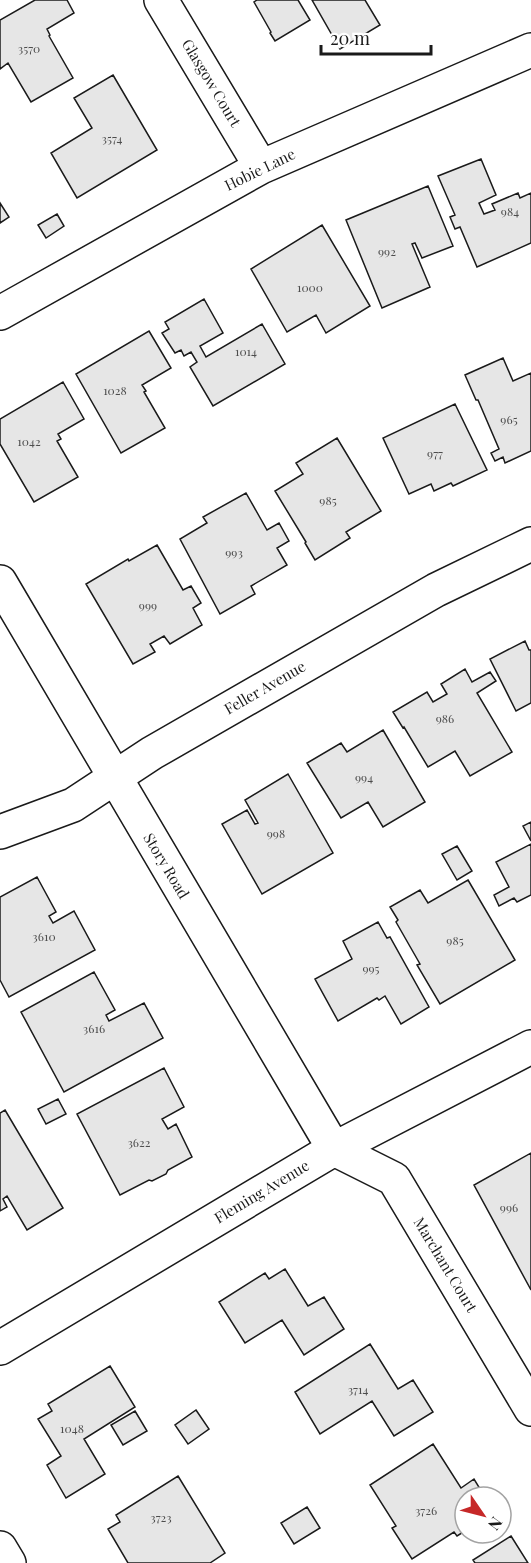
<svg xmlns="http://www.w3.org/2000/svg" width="531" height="1563" viewBox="0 0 531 1563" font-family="'Playfair Display',serif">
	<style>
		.building { fill: #e6e6e6; stroke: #1a1a1a; stroke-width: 1.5 }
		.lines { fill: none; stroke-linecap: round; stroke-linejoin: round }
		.minor-casing { stroke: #1a1a1a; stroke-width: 36 }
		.minor { stroke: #fff; stroke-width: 33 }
		.labels { text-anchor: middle; stroke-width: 4.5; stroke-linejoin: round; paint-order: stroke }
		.number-label { font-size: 12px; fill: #4d4d4d }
		.street-label { font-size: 15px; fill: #1a1a1a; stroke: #fff }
	</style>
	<rect width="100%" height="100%" fill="#fff"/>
	<!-- building -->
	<path class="building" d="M 35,0 L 67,0 L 74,13 L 47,29 L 50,35 L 49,36 L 73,78 L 31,102 L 8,63 L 0,69 L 0,20 Z
		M 257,0 L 298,0 L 310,20 L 275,41 L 270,33 L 271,32 L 254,2 Z
		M 312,0 L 365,0 L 380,25 L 340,49 Z
		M 113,75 L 157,150 L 77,198 L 51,153 L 92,128 L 74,98 Z
		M 481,159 L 496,195 L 479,203 L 484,214 L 495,210 L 492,204 L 518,193 L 520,198 L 531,193 L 531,243 L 477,267 L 460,227 L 455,229 L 450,217 L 455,215 L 438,176 Z
		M 428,186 L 453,246 L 422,258 L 415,243 L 412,244 L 430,287 L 382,308 L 346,220 Z
		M 0,203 L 9,217 L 0,223 Z
		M 57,214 L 64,226 L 46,238 L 38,225 Z
		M 322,225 L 370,306 L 326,333 L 316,315 L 287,332 L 251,269 Z
		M 204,299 L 223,333 L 200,346 L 206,357 L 262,324 L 285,364 L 213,406 L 190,367 L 197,362 L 191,352 L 184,356 L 181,350 L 175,353 L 162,333 L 169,329 L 165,322 Z
		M 149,331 L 171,368 L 142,385 L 146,391 L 144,392 L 165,428 L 121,453 L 76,374 Z
		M 503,358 L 513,381 L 531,373 L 531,451 L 505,463 L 503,457 L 495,461 L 491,453 L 499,449 L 478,400 L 476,400 L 465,375 Z
		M 63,382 L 84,419 L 58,434 L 61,439 L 57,441 L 78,477 L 34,502 L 0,444 L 0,419 Z
		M 455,404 L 487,470 L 453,486 L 451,483 L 434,491 L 431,484 L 409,494 L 383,438 Z
		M 337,438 L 381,511 L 346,532 L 350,538 L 315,560 L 305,543 L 306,542 L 275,491 L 303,474 L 296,463 Z
		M 246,493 L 267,530 L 279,523 L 289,541 L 277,548 L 287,565 L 251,586 L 255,594 L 220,614 L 180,539 L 207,523 L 203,517 Z
		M 157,545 L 183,590 L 191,586 L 201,603 L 193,608 L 202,625 L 170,644 L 164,636 L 150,644 L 155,652 L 133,664 L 86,584 L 128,559 L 129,561 Z
		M 525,641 L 529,650 L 531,650 L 531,703 L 516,711 L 490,659 Z
		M 465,669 L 472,682 L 490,672 L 496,681 L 477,693 L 512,752 L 470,776 L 455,751 L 428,767 L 404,727 L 403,728 L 393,712 L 427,692 L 433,702 L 447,694 L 441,684 Z
		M 383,730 L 425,802 L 383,827 L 368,802 L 341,818 L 307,763 L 341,743 L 347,752 Z
		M 288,774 L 333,853 L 262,894 L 222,824 L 247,810 L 255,824 L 258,823 L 245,800 Z
		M 531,822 L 531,841 L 523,826 Z
		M 531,844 L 531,895 L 517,902 L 514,898 L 499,906 L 494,895 L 509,887 L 496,862 Z
		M 457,846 L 472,871 L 457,880 L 442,854 Z
		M 37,877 L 56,912 L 49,916 L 53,923 L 74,911 L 95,950 L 9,997 L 0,980 L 0,897 Z
		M 468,880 L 515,960 L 440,1004 L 417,965 L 420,964 L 396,922 L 398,920 L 390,907 L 420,890 L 428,903 Z
		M 378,922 L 387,938 L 390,937 L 429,1007 L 401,1024 L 385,996 L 379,1000 L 377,998 L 338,1021 L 315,979 L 352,959 L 343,941 Z
		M 94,972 L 115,1010 L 106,1015 L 109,1021 L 144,1003 L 163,1038 L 64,1092 L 21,1012 Z
		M 164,1068 L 184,1107 L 162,1119 L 168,1129 L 176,1124 L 192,1157 L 168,1170 L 166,1174 L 152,1181 L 149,1180 L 120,1195 L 77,1114 Z
		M 58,1099 L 66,1114 L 46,1124 L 38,1109 Z
		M 5,1110 L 63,1208 L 27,1230 L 7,1196 L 3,1199 L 7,1207 L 0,1211 L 0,1113 Z
		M 531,1153 L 531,1290 L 474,1185 Z
		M 285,1269 L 308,1306 L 324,1297 L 344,1329 L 304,1355 L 282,1320 L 245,1343 L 219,1302 L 265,1273 L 269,1279 Z
		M 370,1344 L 398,1389 L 413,1380 L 433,1412 L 394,1436 L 372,1401 L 320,1434 L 295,1392 Z
		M 110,1366 L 135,1407 L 84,1439 L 105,1474 L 66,1498 L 47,1465 L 61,1456 L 38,1419 L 52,1411 L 48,1404 Z
		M 196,1410 L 209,1429 L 188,1444 L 175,1425 Z
		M 135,1411 L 147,1431 L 123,1445 L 111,1425 Z
		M 433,1444 L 461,1488 L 474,1479 L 485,1497 L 465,1497 L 465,1531 L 457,1536 L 454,1532 L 412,1559 L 392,1528 L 396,1526 L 370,1485 Z
		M 178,1476 L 225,1553 L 210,1563 L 128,1563 L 108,1529 L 120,1522 L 116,1515 Z
		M 307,1507 L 320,1528 L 294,1544 L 281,1523 Z
		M 511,1536 L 528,1563 L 475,1563 L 473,1560 Z"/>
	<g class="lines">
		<defs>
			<path id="minor" d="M 161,0 L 261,167
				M 0,313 L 261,167 L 531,50
				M 0,582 L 334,1149
				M 0,832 L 73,805 L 152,753 L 436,590 L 531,544
				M 334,1149 L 394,1179 L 531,1409
				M 0,1348 L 334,1149 L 531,1047
				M 0,1548 L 9,1563"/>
		</defs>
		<!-- minor casing -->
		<use href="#minor" class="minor-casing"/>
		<!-- minor -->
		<use href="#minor" class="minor"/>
	</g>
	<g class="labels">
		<!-- number labels -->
		<g class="number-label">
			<text x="29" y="53">3570</text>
			<text x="112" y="143">3574</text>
			<text x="510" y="216">984</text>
			<text x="387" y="256">992</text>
			<text x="310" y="292">1000</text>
			<text x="246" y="356">1014</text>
			<text x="115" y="395">1028</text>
			<text x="509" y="424">965</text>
			<text x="29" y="446">1042</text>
			<text x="435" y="458">977</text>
			<text x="328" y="505">985</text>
			<text x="234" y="557">993</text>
			<text x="148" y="610">999</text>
			<text x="445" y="723">986</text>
			<text x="364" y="782">994</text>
			<text x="276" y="838">998</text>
			<text x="44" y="941">3610</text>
			<text x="455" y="945">985</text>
			<text x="371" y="973">995</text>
			<text x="94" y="1033">3616</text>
			<text x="139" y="1147">3622</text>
			<text x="509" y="1212">996</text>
			<text x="358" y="1394">3714</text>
			<text x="72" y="1433">1048</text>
			<text x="426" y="1515">3726</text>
			<text x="161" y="1522">3723</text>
		</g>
		<!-- street labels -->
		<g class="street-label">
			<text transform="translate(211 83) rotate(59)" y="5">Glasgow Court</text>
			<text transform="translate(260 170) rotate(-26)" y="5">Hobie Lane</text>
			<text transform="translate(265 688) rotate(-30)" y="5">Feller Avenue</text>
			<text transform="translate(166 866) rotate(59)" y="5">Story Road</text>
			<text transform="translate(262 1192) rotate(-31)" y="5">Fleming Avenue</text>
			<text transform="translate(445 1265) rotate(59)" y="5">Marchant Court</text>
		</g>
	</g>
	<!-- north arrow -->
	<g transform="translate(483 1515) rotate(125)"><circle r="28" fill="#ffffff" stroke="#a3a3a3" stroke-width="1.5"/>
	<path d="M0-4.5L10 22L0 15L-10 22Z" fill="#c62828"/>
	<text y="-9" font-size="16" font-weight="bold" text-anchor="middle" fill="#1a1a1a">N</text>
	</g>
	<!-- scale -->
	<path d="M321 45v9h110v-9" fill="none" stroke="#1a1a1a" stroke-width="3"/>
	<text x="330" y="45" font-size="18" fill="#1a1a1a" stroke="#ffffff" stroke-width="4.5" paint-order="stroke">20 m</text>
</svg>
